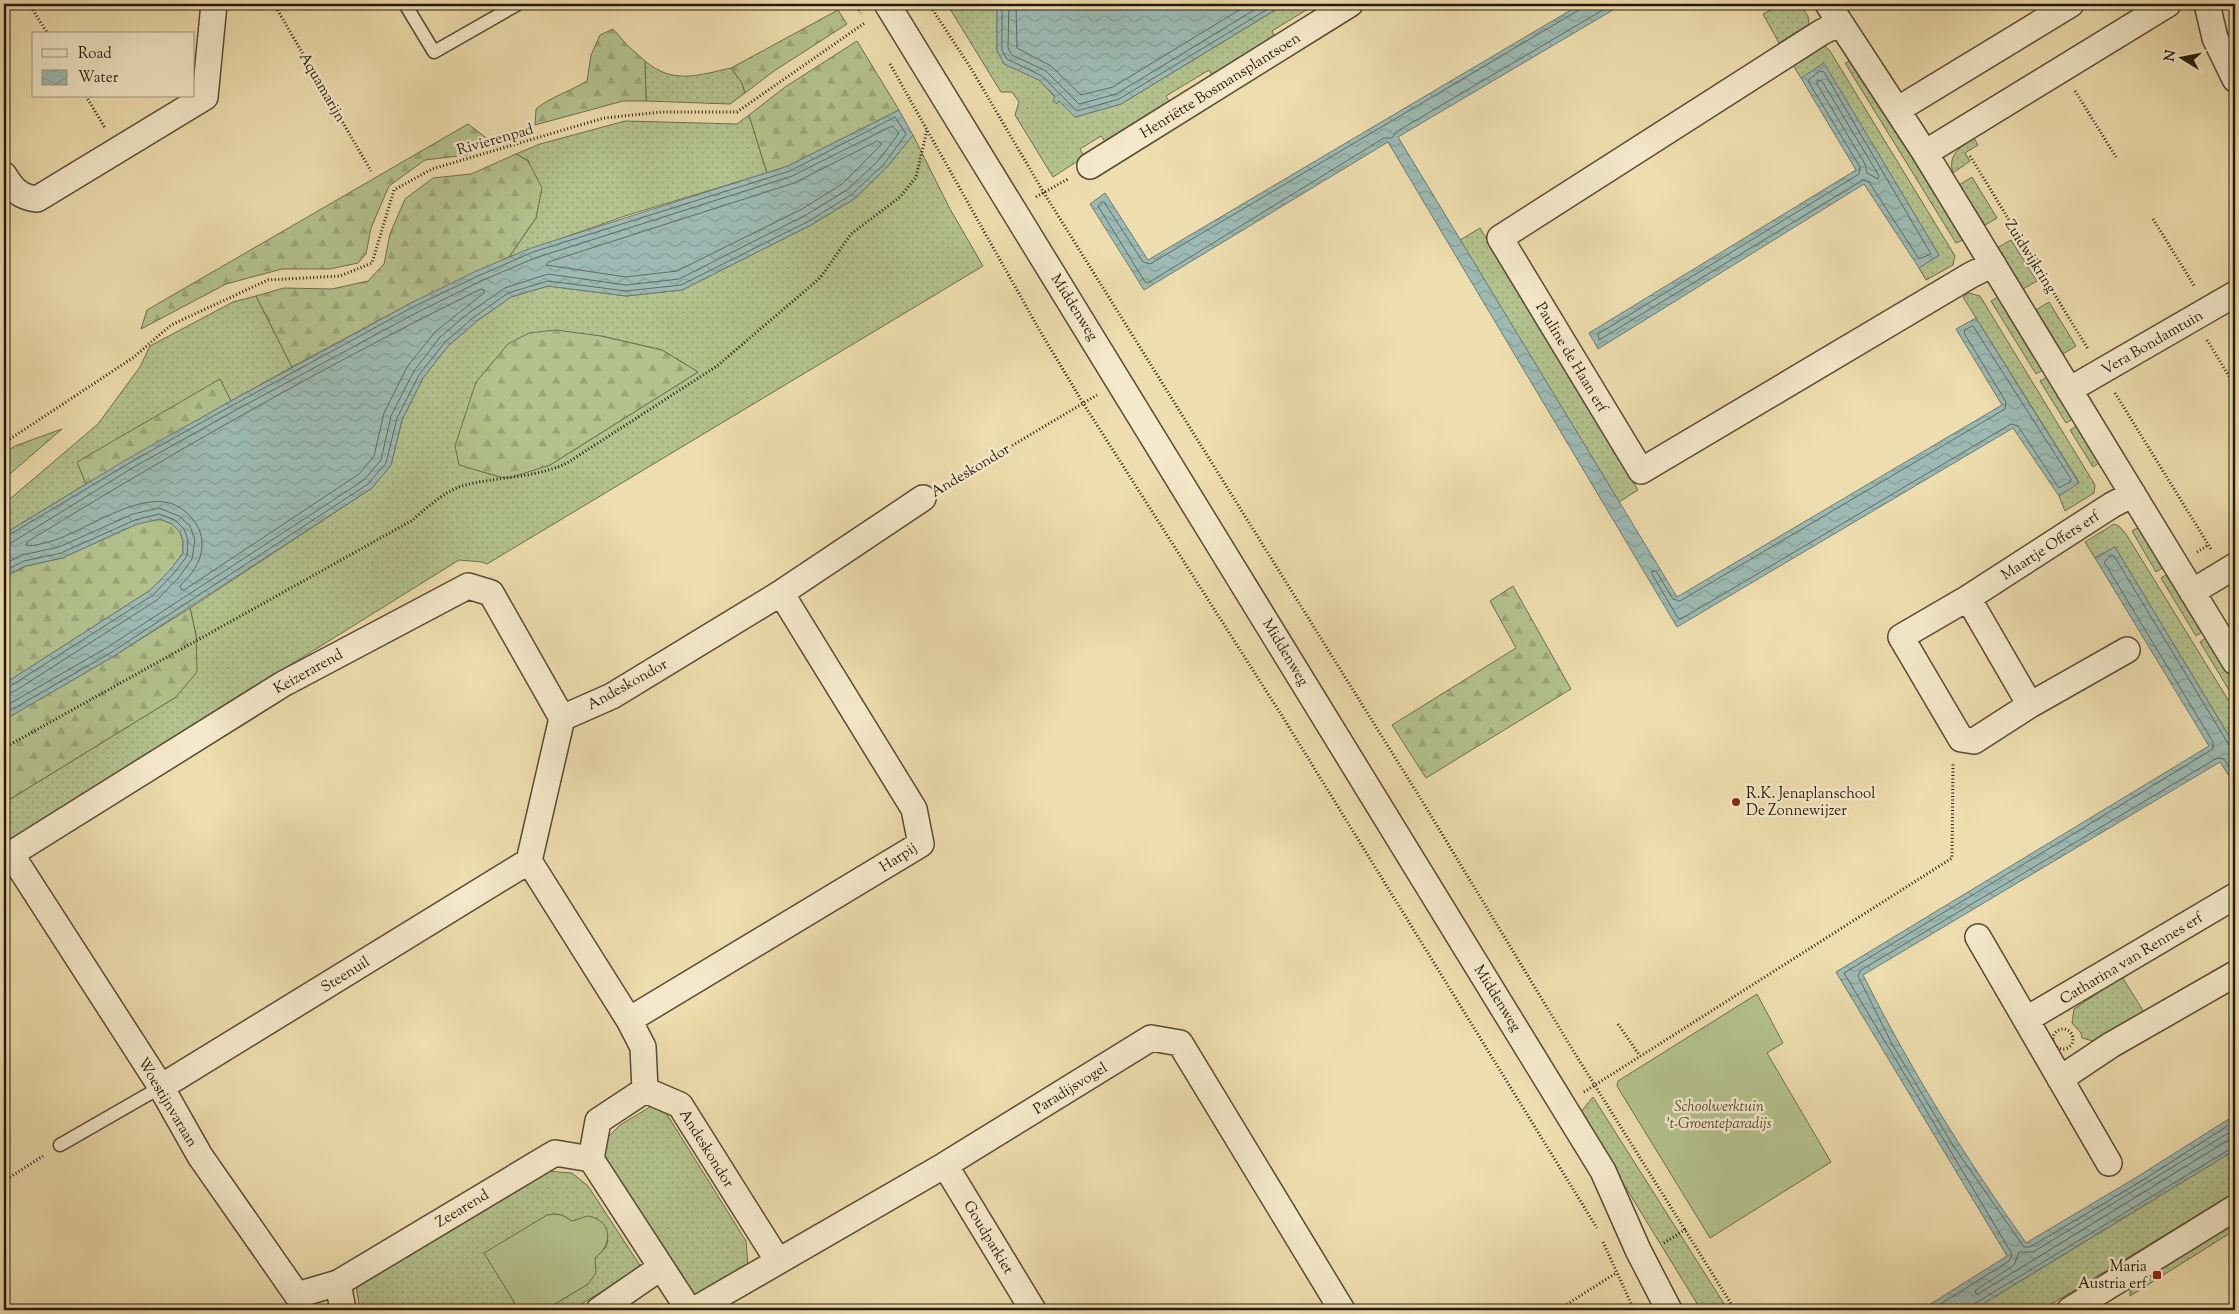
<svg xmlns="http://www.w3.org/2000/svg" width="2239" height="1314" viewBox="0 0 2239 1314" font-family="'Sorts Mill Goudy',serif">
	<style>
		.grass { fill: url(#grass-dots); stroke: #6c6e4e; fill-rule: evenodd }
		.forest { fill: url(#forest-firs); stroke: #6c6e4e }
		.garden { fill: #b3c28e; stroke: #6c6e4e }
		.water { fill: url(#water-waves); stroke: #6d7a71 }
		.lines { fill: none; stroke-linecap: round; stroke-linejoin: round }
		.shore { stroke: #616a60; stroke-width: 1 }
		.service-casing { stroke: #584b35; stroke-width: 15 }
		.minor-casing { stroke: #584b35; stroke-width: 28 }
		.path { stroke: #261a0d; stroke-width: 3; stroke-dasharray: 1 2.5; stroke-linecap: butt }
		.service { stroke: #f4e9ca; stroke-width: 12 }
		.minor { stroke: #f4e9ca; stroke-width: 25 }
		.poi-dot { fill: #8f2418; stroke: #f4e9ca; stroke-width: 2 }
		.labels { text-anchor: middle; stroke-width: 5; stroke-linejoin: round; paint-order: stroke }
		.street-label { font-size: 15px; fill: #261a0d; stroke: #f4e9ca }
		.poi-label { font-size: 15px; fill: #261a0d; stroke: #f4e9ca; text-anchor: start }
		.park-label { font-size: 15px; font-style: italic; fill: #504c34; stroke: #f4e9ca }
	</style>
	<defs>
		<pattern id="grass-dots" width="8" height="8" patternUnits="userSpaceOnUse" patternTransform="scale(1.25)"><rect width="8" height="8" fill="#b3c28e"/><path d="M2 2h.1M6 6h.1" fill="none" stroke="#9aa679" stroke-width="1.8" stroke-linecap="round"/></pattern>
		<pattern id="forest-firs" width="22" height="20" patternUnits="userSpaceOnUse" patternTransform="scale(1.25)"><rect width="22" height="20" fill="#b3c28e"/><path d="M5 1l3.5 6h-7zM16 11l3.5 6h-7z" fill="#9aa679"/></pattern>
		<pattern id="water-waves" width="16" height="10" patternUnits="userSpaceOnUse" patternTransform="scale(1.25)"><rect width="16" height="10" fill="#9cbab3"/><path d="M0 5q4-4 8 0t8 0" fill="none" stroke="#869f99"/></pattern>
	</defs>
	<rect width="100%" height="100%" fill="#eeddae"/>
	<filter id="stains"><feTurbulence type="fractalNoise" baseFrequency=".004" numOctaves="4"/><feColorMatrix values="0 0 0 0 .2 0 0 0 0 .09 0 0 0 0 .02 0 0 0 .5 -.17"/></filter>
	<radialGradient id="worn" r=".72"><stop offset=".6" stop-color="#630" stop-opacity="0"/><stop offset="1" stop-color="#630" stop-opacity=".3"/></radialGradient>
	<!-- grass -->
	<path class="grass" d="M 947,4 L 990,4 L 997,6 L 997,51 L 1006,64 L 1039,80 L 1055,97 L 1053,101 L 1059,100 L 1075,117 L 1121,104 L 1285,4 L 1316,4 L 1272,31 L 1276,39 L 1213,77 L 1209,70 L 1166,96 L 1170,103 L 1106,143 L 1101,136 L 1080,149 L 1084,157 L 1053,177 L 1015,115 L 1019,102 L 1012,92 L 1001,92 Z
		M 1782,4 L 1800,4 L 1808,16 L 1809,24 L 1779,43 L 1763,14 Z
		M 1824,45 L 1830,51 L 1955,256 L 1953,265 L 1926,280 L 1919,268 L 1939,255 L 1824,64 L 1801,78 L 1793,65 Z
		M 1852,60 L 1963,240 L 1956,243 L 1845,63 Z
		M 645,61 C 673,85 699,75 731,68 L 742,83 L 745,93 L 730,104 L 646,101 Z
		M 749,115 L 767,173 L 625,216 L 509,257 L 536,218 L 529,161 L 516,154 L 540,144 L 625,121 L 737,124 Z
		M 913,135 L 950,209 L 983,266 L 487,564 L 482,562 L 459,560 L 4,843 L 4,803 L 176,697 L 196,635 L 190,608 L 372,488 L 391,465 L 402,420 L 423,378 L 448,346 L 477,321 L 511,297 L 548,286 L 626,296 L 682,290 L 811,225 L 854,199 L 887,167 ZM 601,336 L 662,350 L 698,372 L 550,465 L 500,477 L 476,470 Z
		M 1974,138 L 1978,145 L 1965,153 L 1970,161 L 1953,173 C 1947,155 1961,146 1974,138 Z
		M 1972,177 L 1997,218 L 1985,225 L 1959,185 Z
		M 1480,228 L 1638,490 L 1619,502 L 1460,240 Z
		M 2011,240 L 2037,281 L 2023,289 L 1997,248 Z
		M 1969,293 L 1980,296 L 2095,485 L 2094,493 L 2065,511 L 2059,496 L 2079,482 L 1976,318 L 1963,297 Z
		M 256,296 L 292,367 L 231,401 L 220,380 L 78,462 L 86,484 L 4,534 L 4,504 L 98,424 L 140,367 L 150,346 L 233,302 Z
		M 1998,297 L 2043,370 L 2036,374 L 1991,301 Z
		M 2049,302 L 2076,346 L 2063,354 L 2036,310 Z
		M 2047,377 L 2073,419 L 2066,423 L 2040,381 Z
		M 2077,426 L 2100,462 L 2093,467 L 2070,430 Z
		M 2114,524 L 2119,526 L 2126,534 L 2235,711 L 2235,746 L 2115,547 L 2095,558 L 2085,542 Z
		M 2139,527 L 2164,567 L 2156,572 L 2132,531 Z
		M 2169,573 L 2204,631 L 2196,636 L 2161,578 Z
		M 2207,637 L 2235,682 L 2235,700 L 2200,642 Z
		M 2122,977 L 2144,1012 L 2093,1041 L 2082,1038 L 2081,1033 L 2072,1023 L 2074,1009 Z
		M 1593,1097 L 1728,1310 L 1701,1310 L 1580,1113 Z
		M 650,1107 L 663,1108 L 746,1241 L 748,1267 L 712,1295 L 692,1294 L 604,1158 L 608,1137 L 620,1125 Z
		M 2235,1150 L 2235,1192 L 2042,1310 L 1973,1310 Z
		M 546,1171 L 572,1173 L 588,1186 L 641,1267 L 572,1310 L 545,1310 L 588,1284 L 595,1258 L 606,1247 L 608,1240 L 575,1220 L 572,1222 L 562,1215 L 554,1214 L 485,1253 L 519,1310 L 360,1310 L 356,1286 Z
		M 2235,1221 L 2235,1230 L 2130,1296 L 2130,1286 Z"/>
	<!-- forest -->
	<path class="forest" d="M 838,10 L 847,24 L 774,71 L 745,93 L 742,83 L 731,68 Z
		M 613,29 L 628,46 L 645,61 L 646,101 L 623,101 L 535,125 L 536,109 C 550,97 571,91 587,81 L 591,55 L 600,35 Z
		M 857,41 L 899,110 L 788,166 L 767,173 L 749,115 L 785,87 Z
		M 468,124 L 493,143 L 466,155 L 425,160 L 389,186 L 371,228 L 366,254 L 358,263 L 330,269 L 282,269 L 226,284 L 141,329 L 147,310 Z
		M 516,154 L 528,161 L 542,188 L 536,218 L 509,257 L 411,303 L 292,367 L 256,296 L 284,288 L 332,289 L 368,281 L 384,264 L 390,234 L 405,199 L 433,178 L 471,174 Z
		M 556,330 L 601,336 L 662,350 L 698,372 L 550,465 L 509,478 L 500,477 L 459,465 L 455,446 L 476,382 L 508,344 L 529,333 Z
		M 220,379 L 231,401 L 86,484 L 77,462 Z
		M 62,429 L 4,479 L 4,453 L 15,446 Z
		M 160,519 L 172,524 L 180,532 L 183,541 L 183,553 L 170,570 L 149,591 L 4,684 L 4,577 L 26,566 L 62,558 L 137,524 Z
		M 1513,586 L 1571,689 L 1426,778 L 1392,725 L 1516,648 L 1490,601 Z
		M 190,608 L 196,635 L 197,672 L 176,697 L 4,803 L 4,720 L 114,656 Z"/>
	<!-- garden -->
	<path class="garden" d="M 1757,994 L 1783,1043 L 1767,1053 L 1831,1162 L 1710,1238 L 1617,1086 L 1618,1081 Z
		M 554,1214 L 562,1215 L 572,1221 L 588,1216 C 613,1221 613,1244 595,1258 L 596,1273 L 588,1284 L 545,1310 L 519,1310 L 484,1253 L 547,1215 Z"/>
	<!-- water -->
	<path class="water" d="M 997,4 L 1285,4 L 1121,104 L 1075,117 L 1059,101 L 1057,104 L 1053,101 L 1055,96 L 1039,80 L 1004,64 L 997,51 Z
		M 1581,4 L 1623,4 L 1398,137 L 1677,597 L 2002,405 L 1956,329 L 1976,318 L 2079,483 L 2059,496 L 2013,428 L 1677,627 L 1388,142 L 1144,290 L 1090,204 L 1105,193 L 1148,260 Z
		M 1824,63 L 1939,255 L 1919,268 L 1864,184 L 1598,349 L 1589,333 L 1856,170 L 1801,78 Z
		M 899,110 L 913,135 L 887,167 L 854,199 L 811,225 L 682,290 L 626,296 L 548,286 L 511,297 L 477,321 L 448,346 L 423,378 L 402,420 L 391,465 L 372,488 L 114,656 L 4,720 L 4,684 L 149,591 L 170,570 L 183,553 L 183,541 L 180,532 L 172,524 L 160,519 L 137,524 L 62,558 L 26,566 L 4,577 L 4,534 L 129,458 L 231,401 L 411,303 L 476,271 L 531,248 L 788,166 Z
		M 2115,547 L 2235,746 L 2235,785 L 2220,762 L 1863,975 C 1910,1069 1965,1157 2026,1243 L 2137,1177 L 2235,1115 L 2235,1150 L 1973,1310 L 1921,1310 L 2007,1256 L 1836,972 L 2209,746 L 2095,558 Z"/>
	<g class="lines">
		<!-- shore -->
		<path class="shore" d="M 1002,4 L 1002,50 L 1007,59 L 1042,76 L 1077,111 L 1119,99 L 1276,4
			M 1009,4 L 1008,48 L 1012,55 L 1046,71 L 1079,104 L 1116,94 L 1264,4
			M 1016,4 L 1017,48 L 1051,66 L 1081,95 L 1113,87 L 1249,4
			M 1582,4 L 1579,10 L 1150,264 L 1143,262 L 1104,202 L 1101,202 L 1098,206 L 1145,282 L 1148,283 L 1384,138 L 1392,138 L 1396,132 L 1613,4
			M 1820,71 L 1824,72 L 1931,254 L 1919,259 L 1869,182 L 1863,180 L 1599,340 L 1598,334 L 1859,174 L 1860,167 L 1808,81 Z
			M 1818,80 L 1822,81 L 1879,176 L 1878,179 L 1867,173 L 1865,164 L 1817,84 Z
			M 878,141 L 882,144 L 842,184 L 802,209 L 677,271 L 626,277 L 546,265 L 548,262 L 794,183 Z
			M 481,289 L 484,290 L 484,293 L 435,332 L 407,367 L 384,413 L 374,456 L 359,474 L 184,590 L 181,589 L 180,586 C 191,575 201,563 202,547 C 203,533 197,523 187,513 C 151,478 85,534 45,543 C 39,544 32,547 26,545 L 27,542 C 175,451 326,365 481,289 Z
			M 1973,326 L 2071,479 L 2070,482 L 2059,488 L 2018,426 L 2011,424 L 1681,619 L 1678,618 L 1652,574 L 1652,571 L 1656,571 L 1673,599 L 1680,601 L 2005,409 L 2006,402 L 1964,333 L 1965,330 Z
			M 4,538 L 131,462 L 233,405 L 413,307 L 478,276 L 533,252 L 790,171 L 895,117 L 906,134 L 884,164 L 851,195 L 809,221 L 681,285 L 626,291 L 548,281 L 508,293 L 474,317 L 445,342 L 419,375 L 397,418 L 386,463 L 368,484 L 112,652 L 4,714
			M 4,544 L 11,543 L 134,467 L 236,410 L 416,313 L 481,281 L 535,258 L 792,176 L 892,126 L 899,133 L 879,160 L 847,190 L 806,215 L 679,279 L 626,285 L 548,274 L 505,288 L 470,312 L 440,337 L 414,371 L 391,416 L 381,460 L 364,480 L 108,647 L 4,707
			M 4,564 L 22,555 L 59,547 L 133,514 L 159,508 L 179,516 L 190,526 L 195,540 L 192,559 L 179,577 L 157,600 L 15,691 L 4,695
			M 4,571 L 24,561 L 61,553 L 135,520 L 159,514 L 175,520 L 184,529 L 188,540 L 187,556 L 174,573 L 153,595 L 12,685 L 4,688
			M 2235,776 L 2224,759 L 2217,758 L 1861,970 L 1858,976 L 1892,1044 L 1954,1147 L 2024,1247 L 2030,1247 L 2140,1182 L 2235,1121
			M 2235,1129 L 2033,1252 L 2019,1252 L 2014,1265 L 1976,1290 L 1975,1293 L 1978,1294 L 2227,1141 L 2235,1139
			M 1931,1310 L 2009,1261 L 2012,1254 L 1844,973 L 2213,749 L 2213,742 L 2104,562 L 2111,555 L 2114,556 L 2229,745 L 2235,748
			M 1971,1310 L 1974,1304 L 2235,1146"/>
		<defs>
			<path id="service" d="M 405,4 L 434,52 L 518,4
				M 60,1145 L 161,1087"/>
			<path id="minor" d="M 887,4 L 1587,1145 L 1603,1171 L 1638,1250 L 1669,1310
				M 1828,4 L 1925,153 L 2235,662
				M 2207,4 L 2215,38 L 2235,79
				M 1840,23 L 1822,32 L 1500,238 L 1641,471 L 1971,275 L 1993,264
				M 1897,110 L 2071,4
				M 1925,153 L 2168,4
				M 1090,166 L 1350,4
				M 4,175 C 13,190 20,197 37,199 L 205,97 L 214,4
				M 2069,390 L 2235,294
				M 2192,592 L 2235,566
				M 1968,598 L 2030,705
				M 2127,650 L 2030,705 L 1974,741 L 1961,739 L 1901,637 L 1968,598 L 2112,505 L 2133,494
				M 11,854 L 283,684 L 468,586 L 491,593 L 562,718
				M 4,858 L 11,854 L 161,1087 L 200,1156 L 297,1295 L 338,1283 L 343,1310
				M 1978,937 L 2109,1163
				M 2027,1019 L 2235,896
				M 629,1020 L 921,844 L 914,809 L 781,593
				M 2060,1079 L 2111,1045 L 2235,974
				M 161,1087 L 529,861
				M 591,1159 L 598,1121 L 645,1090
				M 945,1165 L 1033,1310
				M 778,1261 L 680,1105 L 645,1090 L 643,1047 L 629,1020 L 529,861 L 562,718 L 612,696 L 781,593 L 923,498
				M 338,1283 L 555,1153 L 591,1159 L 689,1310
				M 599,1310 L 660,1268
				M 694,1310 L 945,1165 L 1151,1038 L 1180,1043 L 1342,1310
				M 2070,1310 L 2235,1208"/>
		</defs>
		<!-- service casing -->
		<use href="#service" class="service-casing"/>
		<!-- minor casing -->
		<use href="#minor" class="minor-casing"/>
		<!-- path -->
		<path class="path" d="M 29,4 L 48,34
			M 274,4 L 371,171
			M 855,4 L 861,13
			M 929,4 L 972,70 L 1044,193 L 1419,796 L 1574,1052 L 1735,1310
			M 890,64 L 1040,331 L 1083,403 L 1284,719 L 1597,1228
			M 2075,91 L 2116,157
			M 86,96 L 105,128
			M 1970,156 L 2088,349
			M 1036,197 L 1068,179
			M 2153,219 L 2195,287
			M 2207,340 L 2235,386
			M 2115,393 L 2211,549
			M 4,443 L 134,357 L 171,325 L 268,280 L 340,276 L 372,263 L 394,190 L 432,169 L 604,118 L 662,112 L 737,112 L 866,22
			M 946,485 L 1097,395
			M 2197,552 L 2208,545
			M 4,748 L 411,521 C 426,509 443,492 462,486 C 497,476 534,479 567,463 L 717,366 L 820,278 L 851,234 L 900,197 L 916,177 L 927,130
			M 1618,1024 L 1640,1056
			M2053 1039a10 10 0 1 1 20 0a10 10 0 1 1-20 0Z
			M 1584,1092 L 1952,858 L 1953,763
			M 4,1181 L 43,1156
			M 1603,1242 L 1634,1310
			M 1664,1243 L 1686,1229
			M 1558,1310 L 1616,1273"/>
		<!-- service -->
		<use href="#service" class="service"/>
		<!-- minor -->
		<use href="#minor" class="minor"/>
	</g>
	<!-- markers -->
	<g class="poi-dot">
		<circle cx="1736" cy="802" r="5"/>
		<rect x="2152" y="1270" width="10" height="10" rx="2.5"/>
	</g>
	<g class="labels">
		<!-- street labels -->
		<g class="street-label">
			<text transform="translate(1220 85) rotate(-32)" y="5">Henriëtte Bosmansplantsoen</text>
			<text transform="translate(323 87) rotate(60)" y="5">Aquamarijn</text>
			<text transform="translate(495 139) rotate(-16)" y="5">Rivierenpad</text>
			<text transform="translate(2031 256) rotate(58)" y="5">Zuidwijkring</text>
			<text transform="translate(1075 307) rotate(58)" y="5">Middenweg</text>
			<text transform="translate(2152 342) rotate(-30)" y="5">Vera Bondamtuin</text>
			<text transform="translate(1572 357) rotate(59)" y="5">Pauline de Haan erf</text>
			<text transform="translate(970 470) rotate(-31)" y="5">Andeskondor</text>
			<text transform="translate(2050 545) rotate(-33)" y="5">Maartje Offers erf</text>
			<text transform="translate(1286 652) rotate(59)" y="5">Middenweg</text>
			<text transform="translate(308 671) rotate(-29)" y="5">Keizerarend</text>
			<text transform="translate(627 684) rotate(-29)" y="5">Andeskondor</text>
			<text transform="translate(898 857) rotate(-33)" y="5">Harpij</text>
			<text transform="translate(2131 958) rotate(-31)" y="5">Catharina van Rennes erf</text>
			<text transform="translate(345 974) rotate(-32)" y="5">Steenuil</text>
			<text transform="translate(1498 998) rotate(58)" y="5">Middenweg</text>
			<text transform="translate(1070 1088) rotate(-32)" y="5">Paradijsvogel</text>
			<text transform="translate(168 1102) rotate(59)" y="5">Woestijnvaraan</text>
			<text transform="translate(707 1148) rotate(58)" y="5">Andeskondor</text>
			<text transform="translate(462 1208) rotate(-31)" y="5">Zeearend</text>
			<text transform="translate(989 1237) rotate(59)" y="5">Goudparkiet</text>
		</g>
		<!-- poi labels -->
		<g class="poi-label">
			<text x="1746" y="798">R.K. Jenaplanschool<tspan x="1746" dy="17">De Zonnewijzer</tspan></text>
			<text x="2147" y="1271" text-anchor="end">Maria<tspan x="2147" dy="17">Austria erf</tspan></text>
		</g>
		<!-- park labels -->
		<g class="park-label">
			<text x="1719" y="1111">Schoolwerktuin<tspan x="1719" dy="17">'t-Groenteparadijs</tspan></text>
		</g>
	</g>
	<!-- margin -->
	<rect width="2239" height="1314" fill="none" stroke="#eeddae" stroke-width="20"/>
	<rect x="5" y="5" width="2229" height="1304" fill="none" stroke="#261a0d" stroke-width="2.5"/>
	<rect x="10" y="10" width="2219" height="1294" fill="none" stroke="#261a0d"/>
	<!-- legend -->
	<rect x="32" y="32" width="162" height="65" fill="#f4e9ca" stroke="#a2967e"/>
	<rect x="42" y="49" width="25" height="8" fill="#f4e9ca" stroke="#a2967e"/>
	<text x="78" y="58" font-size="15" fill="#261a0d">Road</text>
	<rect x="42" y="70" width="25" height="15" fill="url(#water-waves)" stroke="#a2967e"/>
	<text x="78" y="82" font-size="15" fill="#261a0d">Water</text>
	<!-- north arrow -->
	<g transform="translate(2182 58) rotate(280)" stroke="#f4e9ca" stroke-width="4" paint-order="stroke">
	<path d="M0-4L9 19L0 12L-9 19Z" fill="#261a0d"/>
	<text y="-8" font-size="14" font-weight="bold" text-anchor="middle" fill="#261a0d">N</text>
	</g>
	<rect width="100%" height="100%" filter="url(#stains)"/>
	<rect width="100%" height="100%" fill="url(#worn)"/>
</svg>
